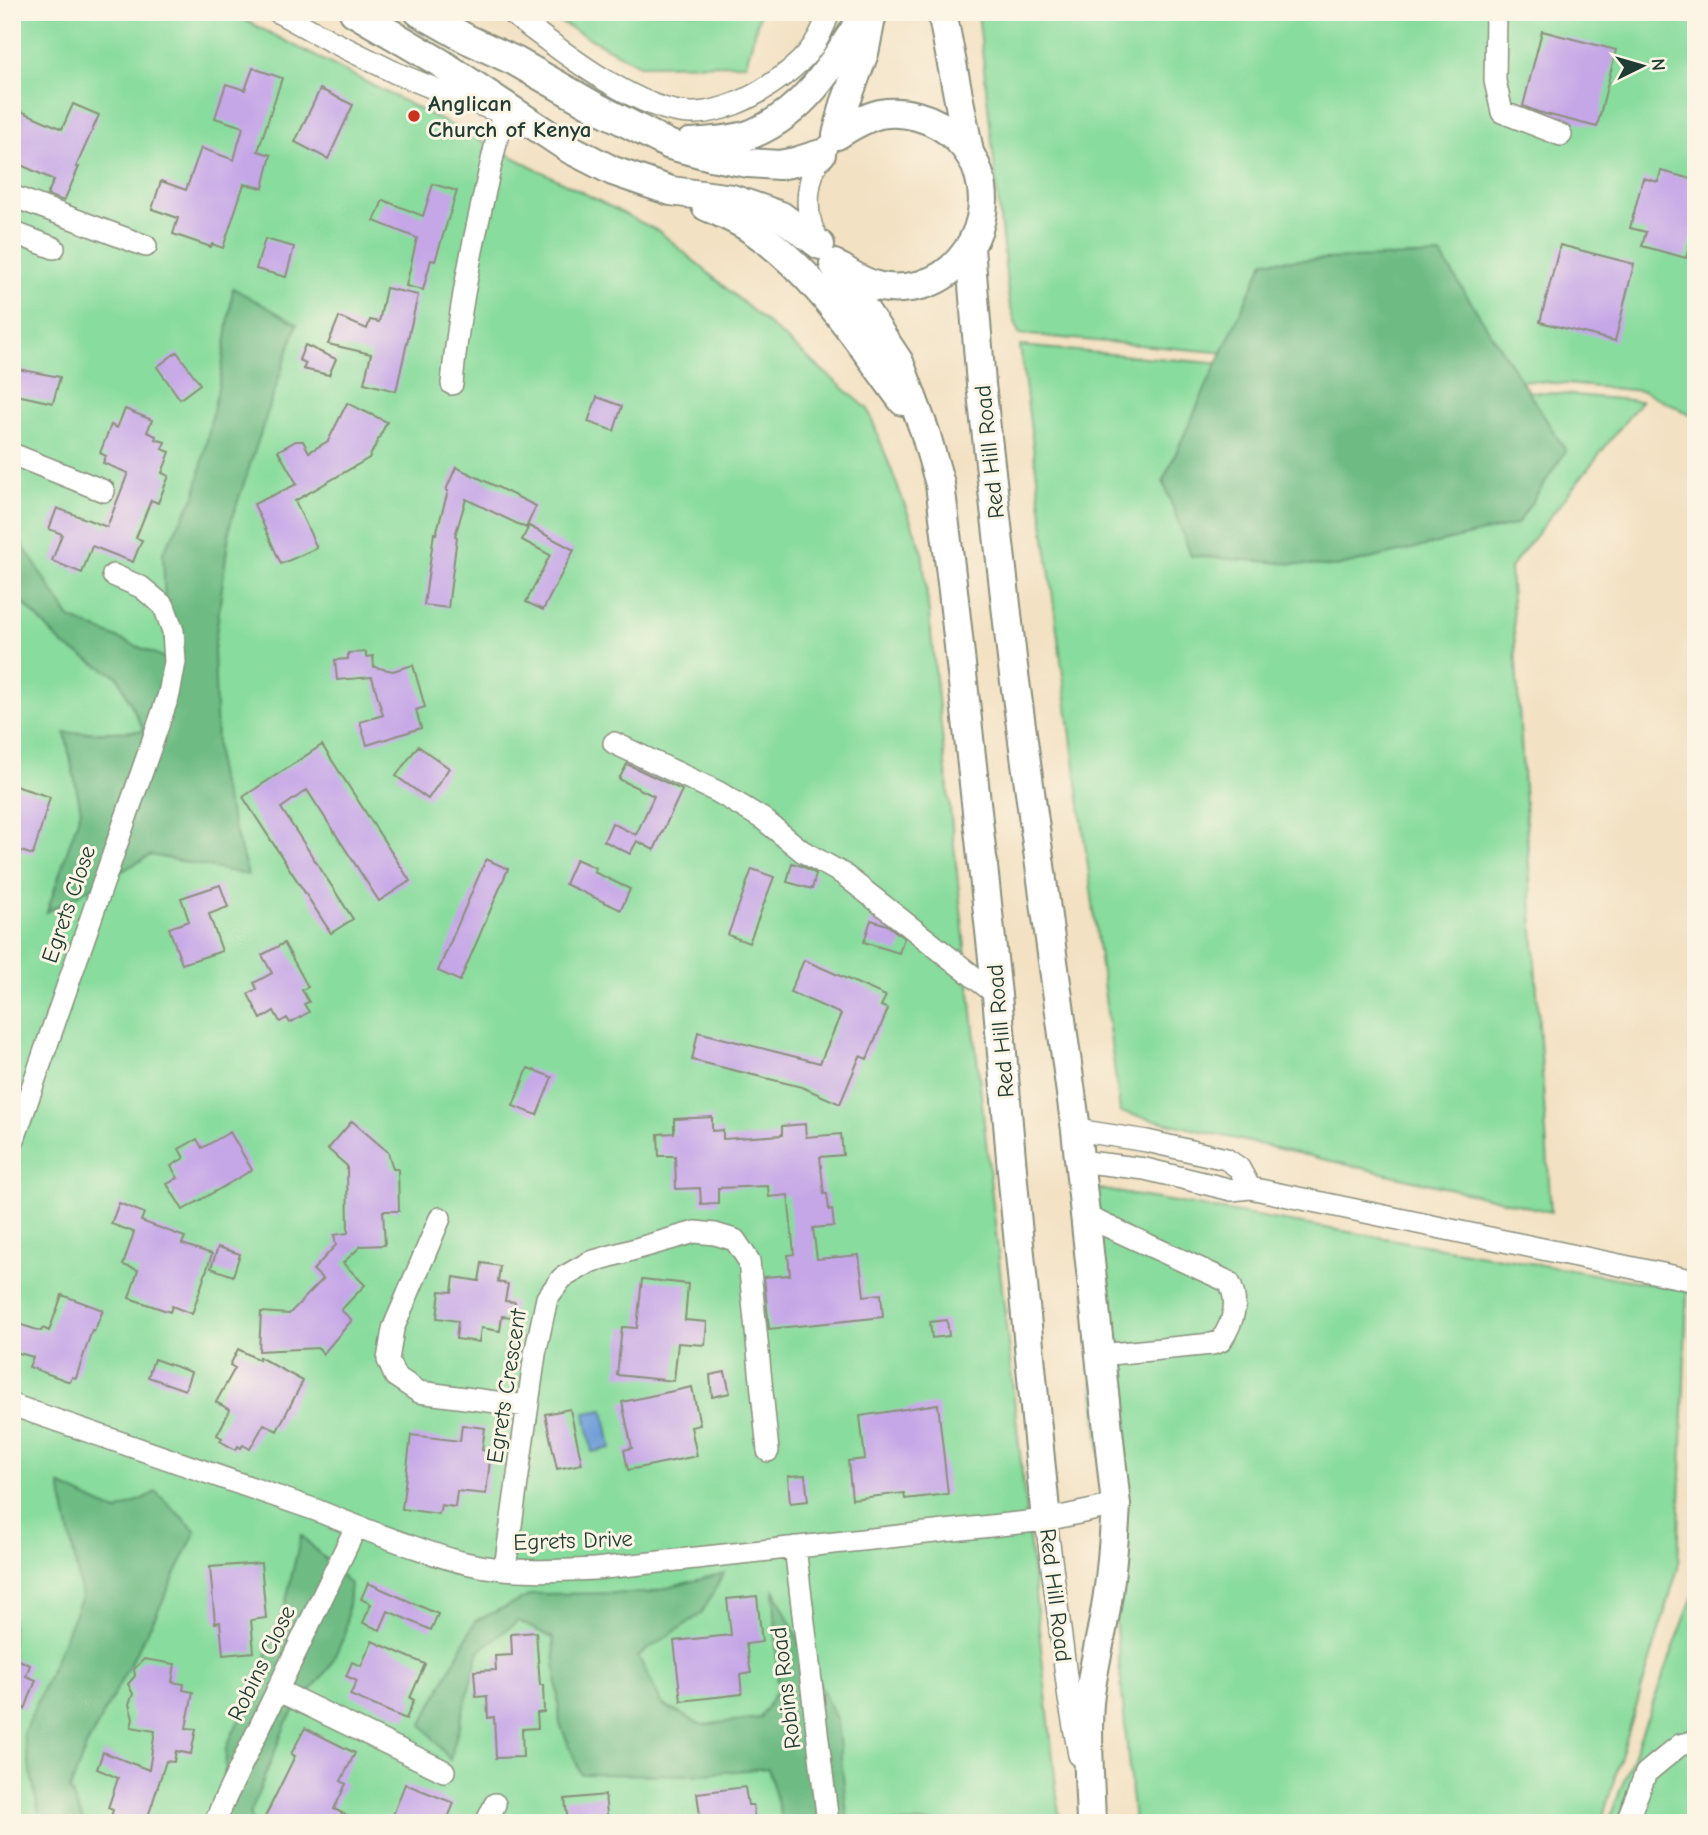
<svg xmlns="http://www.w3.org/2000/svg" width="1708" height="1835" viewBox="0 0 1708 1835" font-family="'Comic Neue',sans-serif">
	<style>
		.green { fill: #88dc9d; stroke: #548c68; stroke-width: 2 }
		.forest { fill: #6ebc84; stroke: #467c5c; stroke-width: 2 }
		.water { fill: #6e9ed8; stroke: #466e86; stroke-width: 2 }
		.building { fill: #c5a6e7 }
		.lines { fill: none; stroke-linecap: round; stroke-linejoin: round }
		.minor-casing { stroke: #898f7c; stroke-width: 24 }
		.major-casing { stroke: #898f7c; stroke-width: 32 }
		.minor { stroke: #fff; stroke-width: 21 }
		.major { stroke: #fff; stroke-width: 28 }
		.poi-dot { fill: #c8321e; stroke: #fcf5e5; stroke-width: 2.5 }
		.labels { text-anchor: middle; stroke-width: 6; stroke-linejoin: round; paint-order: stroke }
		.poi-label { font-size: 23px; font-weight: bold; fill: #1f3d34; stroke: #fcf5e5; text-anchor: start }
		.street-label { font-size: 23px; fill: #1f3d34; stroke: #fcf5e5 }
	</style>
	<rect width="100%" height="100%" fill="#fcf5e5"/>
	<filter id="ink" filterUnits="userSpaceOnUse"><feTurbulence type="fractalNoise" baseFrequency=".0143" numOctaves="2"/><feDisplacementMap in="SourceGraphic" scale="14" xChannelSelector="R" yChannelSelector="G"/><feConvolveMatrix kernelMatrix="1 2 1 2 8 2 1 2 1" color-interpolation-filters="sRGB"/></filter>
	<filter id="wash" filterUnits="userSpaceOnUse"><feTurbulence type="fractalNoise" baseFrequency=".00686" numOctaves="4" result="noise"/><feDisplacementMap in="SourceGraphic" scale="28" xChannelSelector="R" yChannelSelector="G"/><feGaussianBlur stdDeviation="1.57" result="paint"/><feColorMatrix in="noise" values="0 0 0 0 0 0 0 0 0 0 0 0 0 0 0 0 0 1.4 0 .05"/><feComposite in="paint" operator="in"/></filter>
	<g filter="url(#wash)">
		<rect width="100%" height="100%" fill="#f3e1c3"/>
		<!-- green -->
		<path class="green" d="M 12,12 L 229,12 L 660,232 L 868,409 L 922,550 L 1060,1823 L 12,1823 Z
			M 541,12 L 760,12 L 746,64 L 639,65 Z
			M 978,12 L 1696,12 L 1696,417 L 1643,391 L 1019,334 L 1009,302 Z
			M 1020,346 L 1641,401 L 1510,568 L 1551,1212 L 1120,1112 Z
			M 1075,1185 L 1687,1290 L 1678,1568 L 1601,1823 L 1134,1823 Z
			M 1696,1588 L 1696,1823 L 1608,1823 Z"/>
		<!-- forest -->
		<path class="forest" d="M 1441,255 L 1566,451 L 1517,524 L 1336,567 L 1191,556 L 1163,481 L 1264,261 Z
			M 233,288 L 297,324 L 230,525 L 214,650 L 218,773 L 248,875 L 151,855 L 47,912 L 81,810 L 65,733 L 144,731 L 118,677 L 63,645 L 14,593 L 12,586 L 12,529 L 70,618 L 167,659 L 163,552 L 195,496 L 221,374 Z
			M 60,1485 L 116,1512 L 156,1492 L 196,1531 L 155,1617 L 86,1747 L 70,1790 L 84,1823 L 41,1823 L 23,1735 L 82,1597 Z
			M 301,1535 L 350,1584 L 345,1635 L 328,1669 L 287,1721 L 250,1814 L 252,1823 L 224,1823 L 226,1748 L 255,1686 L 285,1605 Z
			M 724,1573 L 701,1614 L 638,1656 L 663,1705 L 702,1725 L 760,1718 L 778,1688 L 774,1589 L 837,1721 L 848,1823 L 783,1823 L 768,1768 L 692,1775 L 581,1774 L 560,1724 L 553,1638 L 518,1621 L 479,1651 L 450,1760 L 422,1724 L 475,1621 L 533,1594 L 648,1593 Z"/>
		<!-- water -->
		<path class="water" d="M 604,1410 L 611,1448 L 592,1452 L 585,1413 Z"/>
		<g id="blocks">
			<!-- building -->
			<path class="building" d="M 1542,31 L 1616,50 L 1597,127 L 1538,112 L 1523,106 Z
				M 253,68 L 282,78 L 258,151 L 271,155 L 263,188 L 244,184 L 223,248 L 212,244 L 211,247 L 173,234 L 178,218 L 152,209 L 161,181 L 186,190 L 201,148 L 234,160 L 243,127 L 215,118 L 226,84 L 245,90 Z
				M 320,89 L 353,105 L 328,159 L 295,142 Z
				M 73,104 L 99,115 L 76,167 L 79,167 L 64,201 L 47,195 L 54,180 L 12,161 L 12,107 L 62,129 Z
				M 1661,171 L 1696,180 L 1696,223 L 1686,258 L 1642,246 L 1646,232 L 1630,228 L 1643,178 L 1658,182 Z
				M 433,184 L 457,191 L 435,261 L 431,260 L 423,290 L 406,286 L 417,238 L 374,221 L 383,200 L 423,216 Z
				M 265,239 L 294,247 L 286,277 L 256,269 Z
				M 1560,245 L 1634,264 L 1615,341 L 1540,322 Z
				M 386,288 L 418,295 L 396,391 L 364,383 L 371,354 L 328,344 L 339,317 L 367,329 L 370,320 L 379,322 Z
				M 305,345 L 336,359 L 329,375 L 303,369 L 306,363 L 299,360 Z
				M 177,352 L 200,384 L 180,399 L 157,367 Z
				M 12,368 L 60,377 L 53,403 L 12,394 Z
				M 597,397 L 622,406 L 614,431 L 588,422 Z
				M 347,403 L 387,422 L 369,458 L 295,501 L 317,548 L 281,564 L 254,504 L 297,484 L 278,451 L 296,441 L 303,441 L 309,452 L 328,441 Z
				M 125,409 L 152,420 L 147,432 L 156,436 L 155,439 L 165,442 L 162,449 L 170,452 L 162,473 L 169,476 L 158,503 L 151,500 L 136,538 L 142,540 L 133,562 L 92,546 L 82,573 L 52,561 L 62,534 L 49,529 L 57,508 L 107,527 L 128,473 L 103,463 L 106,456 L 100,453 L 111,425 L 117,428 Z
				M 456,467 L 536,506 L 526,528 L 466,499 L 455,536 L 457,537 L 448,608 L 424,605 L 434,533 L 436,534 L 448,491 L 446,490 Z
				M 529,526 L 574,550 L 543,610 L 526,602 L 550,555 L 522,540 Z
				M 366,652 L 366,657 L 373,656 L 374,667 L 393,671 L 413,665 L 425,707 L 416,710 L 421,728 L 367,745 L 360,722 L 383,715 L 372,677 L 337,680 L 335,660 L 348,659 L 348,653 Z
				M 322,745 L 410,881 L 379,901 L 307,790 L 281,808 L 353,919 L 331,933 L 243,797 Z
				M 418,746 L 449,768 L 428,799 L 396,776 Z
				M 627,764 L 682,790 L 654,850 L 637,841 L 630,854 L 604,841 L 612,823 L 636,835 L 654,796 L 619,779 Z
				M 12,785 L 50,797 L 33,855 L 12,848 Z
				M 486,859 L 508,869 L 460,981 L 438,971 Z
				M 576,859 L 596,868 L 594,872 L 630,889 L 621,910 L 565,884 Z
				M 792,863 L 802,866 L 816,874 L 812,889 L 787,882 Z
				M 752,869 L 774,877 L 749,943 L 728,935 Z
				M 220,885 L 228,907 L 209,914 L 222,951 L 182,964 L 169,928 L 189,921 L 181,898 Z
				M 871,920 L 887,925 L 904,938 L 899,953 L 864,942 Z
				M 284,943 L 308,987 L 302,990 L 309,1002 L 304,1004 L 309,1012 L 290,1023 L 287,1018 L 280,1022 L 274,1011 L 261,1019 L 248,994 L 257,989 L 254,983 L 272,973 L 262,955 Z
				M 804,960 L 886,996 L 881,1006 L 888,1009 L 867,1059 L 860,1056 L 840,1104 L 802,1087 L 692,1060 L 698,1032 L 820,1063 L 841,1014 L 790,992 Z
				M 528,1068 L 552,1077 L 537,1115 L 513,1106 Z
				M 712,1117 L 712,1131 L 723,1130 L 723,1139 L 782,1135 L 782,1126 L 805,1124 L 806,1137 L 841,1134 L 843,1155 L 820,1157 L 824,1194 L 827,1194 L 829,1210 L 832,1209 L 834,1226 L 813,1228 L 817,1259 L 859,1255 L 864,1296 L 881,1294 L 883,1317 L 769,1329 L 764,1277 L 790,1275 L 788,1255 L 794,1254 L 788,1195 L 769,1197 L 768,1186 L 718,1188 L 718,1203 L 701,1204 L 700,1188 L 676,1189 L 675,1156 L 659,1156 L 658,1134 L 674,1133 L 674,1119 Z
				M 352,1121 L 388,1152 L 393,1169 L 398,1169 L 399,1211 L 383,1211 L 385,1245 L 361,1246 L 343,1263 L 365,1285 L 341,1310 L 352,1320 L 323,1354 L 319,1348 L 259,1351 L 261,1312 L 289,1314 L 323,1279 L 313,1270 L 336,1245 L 334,1235 L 348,1233 L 347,1166 L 328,1149 Z
				M 230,1132 L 252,1170 L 183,1210 L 167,1184 L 178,1178 L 171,1166 L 184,1158 L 179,1149 L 197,1139 L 202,1148 Z
				M 119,1203 L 144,1213 L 141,1221 L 185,1237 L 182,1244 L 212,1254 L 192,1314 L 172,1306 L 170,1312 L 129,1298 L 138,1270 L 123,1265 L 134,1232 L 111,1224 Z
				M 218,1247 L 240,1254 L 233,1276 L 211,1268 Z
				M 482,1263 L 500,1266 L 498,1282 L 508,1284 L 505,1301 L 515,1302 L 513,1317 L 502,1316 L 500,1331 L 481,1328 L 479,1342 L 456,1339 L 458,1321 L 437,1318 L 440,1291 L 452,1292 L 454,1277 L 479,1281 Z
				M 642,1279 L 688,1284 L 685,1320 L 707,1322 L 705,1345 L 678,1343 L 674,1381 L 617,1375 L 622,1327 L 637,1328 Z
				M 62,1295 L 103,1310 L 94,1332 L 92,1330 L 76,1378 L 72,1377 L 70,1382 L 29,1367 L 33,1357 L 12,1351 L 12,1322 L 41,1331 L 43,1328 L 49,1331 Z
				M 947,1320 L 949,1336 L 932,1338 L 930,1322 Z
				M 238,1349 L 259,1360 L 259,1357 L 303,1381 L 277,1431 L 264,1424 L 250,1449 L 243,1445 L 241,1448 L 238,1446 L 236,1450 L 220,1441 L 222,1438 L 217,1435 L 230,1410 L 216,1402 L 235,1368 L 230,1365 Z
				M 154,1359 L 191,1372 L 185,1390 L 148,1377 Z
				M 725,1372 L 730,1393 L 712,1397 L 710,1375 Z
				M 692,1387 L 700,1425 L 691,1427 L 697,1456 L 628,1470 L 624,1450 L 632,1448 L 622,1402 Z
				M 938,1404 L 948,1494 L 905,1499 L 904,1493 L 852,1499 L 848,1461 L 865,1459 L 860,1416 Z
				M 570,1409 L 582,1464 L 557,1469 L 545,1414 Z
				M 462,1425 L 485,1428 L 482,1450 L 491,1452 L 486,1494 L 457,1491 L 455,1507 L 441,1505 L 439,1514 L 402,1509 L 411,1435 L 460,1441 Z
				M 805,1475 L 808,1501 L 790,1503 L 788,1476 Z
				M 261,1563 L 266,1618 L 251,1620 L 254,1652 L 223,1655 L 220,1622 L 215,1623 L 210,1567 Z
				M 368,1583 L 438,1614 L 431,1630 L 388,1611 L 380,1630 L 363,1623 L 371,1604 L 361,1599 Z
				M 757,1596 L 762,1642 L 746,1644 L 751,1673 L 740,1675 L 742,1694 L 681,1701 L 674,1641 L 731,1635 L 727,1599 Z
				M 536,1632 L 540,1685 L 543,1685 L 544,1712 L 537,1713 L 538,1728 L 522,1729 L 523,1757 L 496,1758 L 494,1717 L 488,1718 L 487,1696 L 476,1697 L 474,1671 L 496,1670 L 495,1656 L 512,1655 L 511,1634 Z
				M 372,1641 L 425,1664 L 410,1698 L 414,1700 L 406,1719 L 350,1695 L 357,1681 L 346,1676 L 352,1662 L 361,1666 Z
				M 12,1657 L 30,1665 L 26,1676 L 36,1680 L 25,1709 L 15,1704 L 12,1708 Z
				M 144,1659 L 175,1664 L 172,1682 L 184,1684 L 183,1690 L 193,1692 L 186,1728 L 196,1729 L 191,1754 L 176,1751 L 174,1762 L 166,1761 L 146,1823 L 109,1823 L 113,1810 L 108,1808 L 118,1778 L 97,1769 L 103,1752 L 149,1770 L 155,1731 L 131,1727 L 133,1719 L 129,1704 L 133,1694 L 128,1684 L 135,1676 L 134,1669 Z
				M 305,1728 L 355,1753 L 341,1781 L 346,1784 L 334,1809 L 362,1823 L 262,1823 L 295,1756 L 291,1754 Z
				M 405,1784 L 454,1803 L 446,1823 L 390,1823 Z
				M 745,1787 L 748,1805 L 753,1805 L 755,1822 L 701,1823 L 697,1793 Z
				M 605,1795 L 608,1823 L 568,1823 L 565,1799 Z"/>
		</g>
	</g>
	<g filter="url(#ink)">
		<use href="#blocks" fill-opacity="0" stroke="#898f7c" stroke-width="2"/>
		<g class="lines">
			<defs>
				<path id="minor" d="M 278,12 L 329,40 L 396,73 L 438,90 L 506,114
					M 510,12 C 553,45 641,116 695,113 C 721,112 750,99 770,85 C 800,65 818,48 829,12
					M 1496,12 L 1495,81 L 1502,112 L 1561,135
					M 12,196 L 146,246
					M 12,232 L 54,248
					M 820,245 C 817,238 813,231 811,224 C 804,199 810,167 827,147
					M 452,384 C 460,292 482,203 503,113
					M 12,454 L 104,491
					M 614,743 L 718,792 L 763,819 L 802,851 L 843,874 L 997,995
					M 1076,1130 L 1147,1141 L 1226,1159 L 1239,1168 L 1250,1188
					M 12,1145 L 169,694 L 175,662 L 173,631 L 164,606 L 141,587 L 113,575
					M 1079,1161 L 1145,1169 L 1232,1190 L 1250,1188 L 1696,1281
					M 1085,1216 L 1229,1282 C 1240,1303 1233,1322 1221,1341 L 1212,1344 L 1100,1355
					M 440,1218 L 393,1329 L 388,1360 L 395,1376 L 419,1392 L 527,1406
					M 12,1405 L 316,1510 C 347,1523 377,1534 408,1545 C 428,1552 449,1560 470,1564 C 511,1573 555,1571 595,1569 L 1046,1520 L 1116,1505
					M 1046,1520 L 1069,1699 L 1079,1755
					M 795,1547 L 828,1823
					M 505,1568 L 535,1354 L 547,1298 L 562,1278 L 590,1262 L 695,1232 L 715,1234 L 735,1240 L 749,1261 L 768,1451
					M 277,1690 L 444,1771
					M 215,1823 L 223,1803 L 356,1527
					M 486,1823 L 495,1804
					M 1626,1823 L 1646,1773 L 1680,1745 L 1696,1741"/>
				<path id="major" d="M 354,12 L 439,62 L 570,149 L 613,171 L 671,191 L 732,199 L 781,216 L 820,245
					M 419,12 L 467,39 L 515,61 L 592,105 L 670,145 L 711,156 L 748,163 L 779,165 L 795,162 L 821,154
					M 942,12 L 969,152
					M 837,135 C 851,126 864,118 880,114 C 892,112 906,113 917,116 C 982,134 1004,209 960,260 C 950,272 936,281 921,285 C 888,293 868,287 841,268
					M 837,135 L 845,104 L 864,53 L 872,13
					M 690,143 C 710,141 735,141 754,133 C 808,110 836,59 866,12
					M 706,206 C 723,214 739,220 754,231 C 817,274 858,341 903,401
					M 970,248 L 981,384 L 1013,667 L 1076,1130 L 1116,1505 C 1114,1539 1112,1573 1106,1607 C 1101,1640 1092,1671 1089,1703 C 1086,1743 1090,1783 1091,1823
					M 834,264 L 899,362 L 925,432 L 940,484 L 953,591 L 997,995 L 1014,1193 L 1046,1520"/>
			</defs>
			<!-- minor casing -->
			<use href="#minor" class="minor-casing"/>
			<!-- major casing -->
			<use href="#major" class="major-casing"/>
			<!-- minor -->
			<use href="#minor" class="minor"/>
			<!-- major -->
			<use href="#major" class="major"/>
		</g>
	</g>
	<!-- markers -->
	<circle class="poi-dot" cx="414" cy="116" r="7"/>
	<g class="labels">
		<!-- poi labels -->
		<g class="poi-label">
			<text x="428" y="111">Anglican<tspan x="428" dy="26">Church of Kenya</tspan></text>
		</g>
		<!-- street labels -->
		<g class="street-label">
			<text transform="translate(989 452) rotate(-96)" y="8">Red Hill Road</text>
			<text transform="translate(68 904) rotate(-71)" y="8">Egrets Close</text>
			<text transform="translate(1000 1031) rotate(-95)" y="8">Red Hill Road</text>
			<text transform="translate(506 1386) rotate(-81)" y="8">Egrets Crescent</text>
			<text transform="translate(573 1540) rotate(-2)" y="8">Egrets Drive</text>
			<text transform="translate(1056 1595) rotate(83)" y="8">Red Hill Road</text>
			<text transform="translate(261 1663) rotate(-64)" y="8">Robins Close</text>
			<text transform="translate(785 1688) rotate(-97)" y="8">Robins Road</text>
		</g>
	</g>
	<!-- margin -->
	<rect width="1708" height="1835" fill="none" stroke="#fcf5e5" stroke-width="42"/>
	<!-- north arrow -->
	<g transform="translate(1642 66) rotate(85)" stroke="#fcf5e5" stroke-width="5" paint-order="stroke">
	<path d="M0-5L12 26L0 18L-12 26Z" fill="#1f3d34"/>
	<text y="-10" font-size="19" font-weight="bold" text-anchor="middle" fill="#1f3d34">N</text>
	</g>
</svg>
